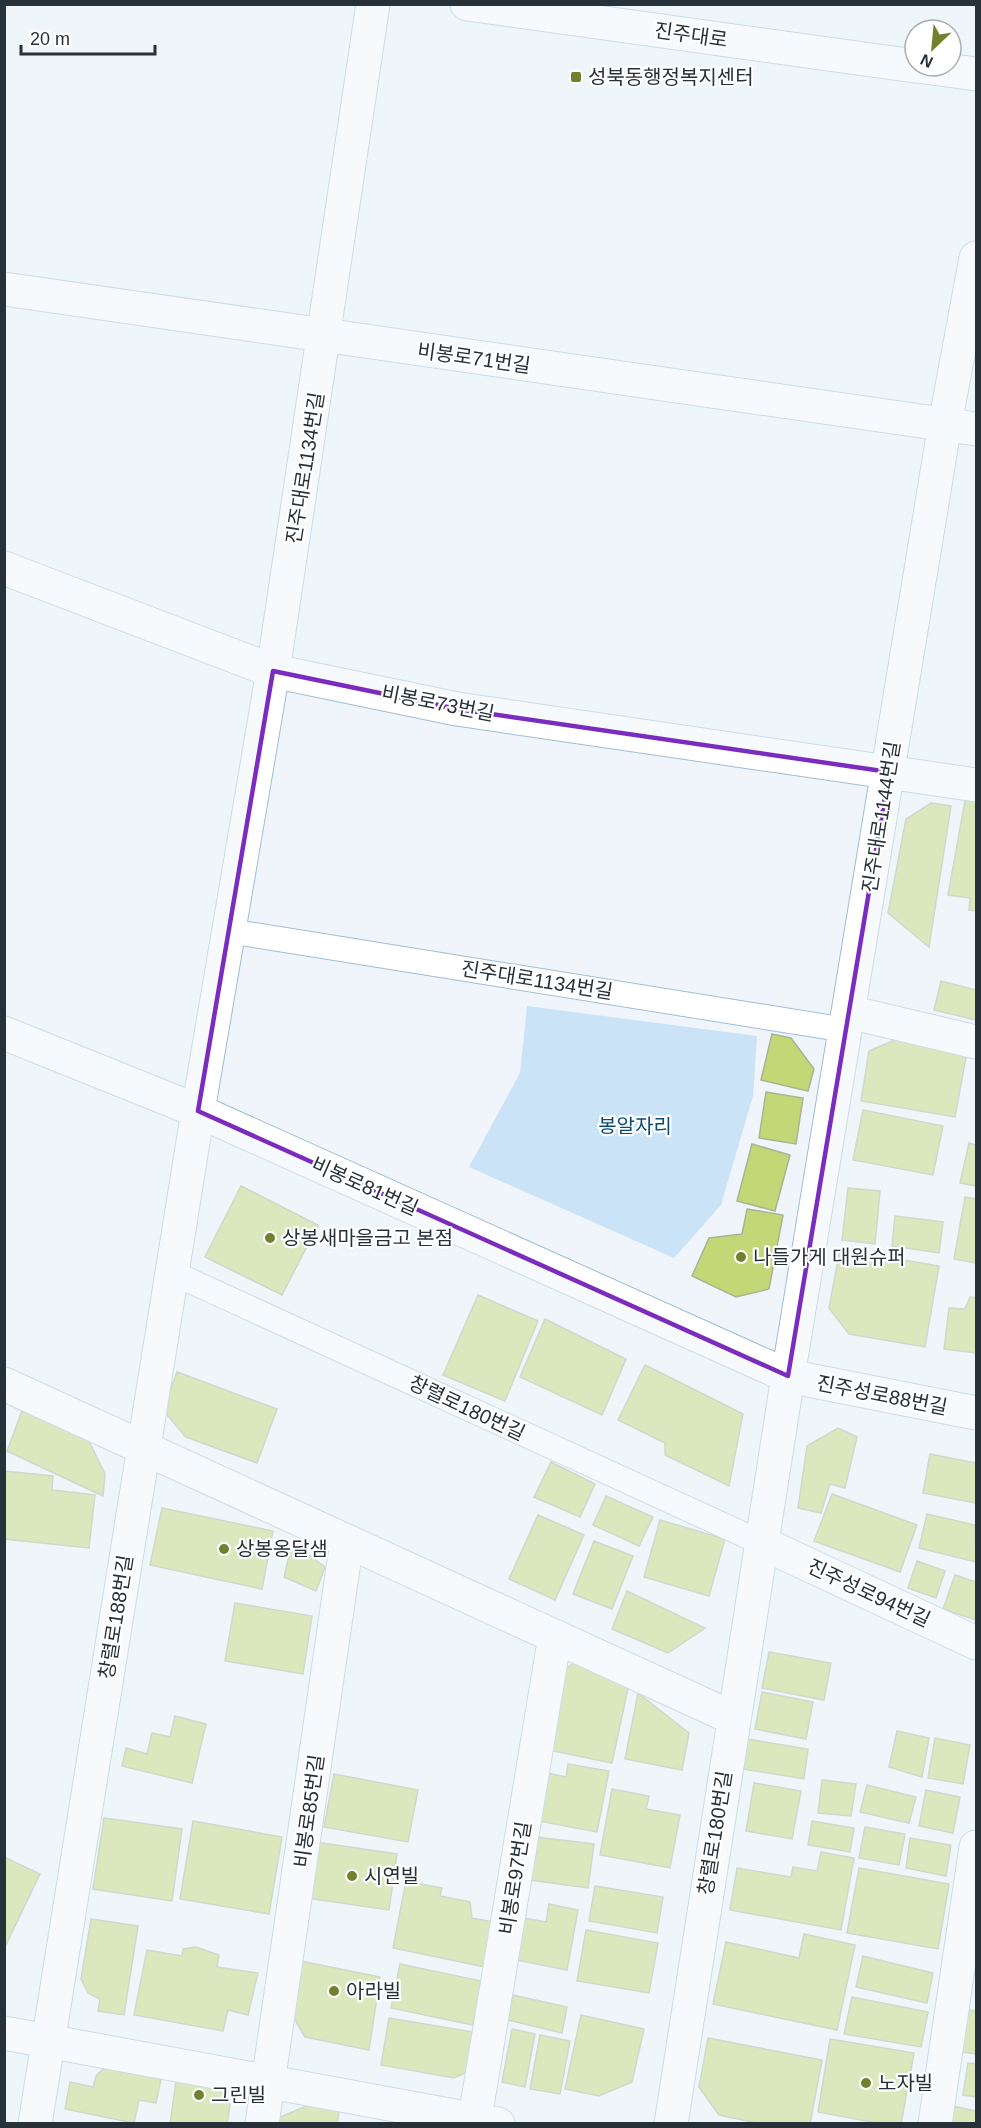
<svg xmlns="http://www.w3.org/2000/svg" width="981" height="2128" viewBox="0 0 981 2128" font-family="Arial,'Noto Sans KR',sans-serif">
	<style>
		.green { fill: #cae3f7 }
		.building { fill: #c3d776; stroke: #abb393; stroke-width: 1.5 }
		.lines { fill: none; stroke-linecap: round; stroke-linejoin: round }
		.lane-casing { stroke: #a1bdd3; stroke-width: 26 }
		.street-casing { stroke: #a1bdd3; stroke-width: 35 }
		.secondary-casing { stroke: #a1bdd3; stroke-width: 35 }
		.lane { stroke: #fff; stroke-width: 24 }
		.street { stroke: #fff; stroke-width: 33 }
		.secondary { stroke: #fff; stroke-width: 33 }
		.marked { fill: none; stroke: #7b2cbf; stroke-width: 4.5; stroke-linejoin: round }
		.poi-dot { fill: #72812f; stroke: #fff; stroke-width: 2 }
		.labels { text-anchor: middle; stroke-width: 4.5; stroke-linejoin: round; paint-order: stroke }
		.street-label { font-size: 20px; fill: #26313a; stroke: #fff }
		.poi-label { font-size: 20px; fill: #26313a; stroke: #fff; text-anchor: start }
		.park-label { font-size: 20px; fill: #084c75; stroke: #fff }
	</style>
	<rect width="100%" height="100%" fill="#eff5fa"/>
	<!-- green -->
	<path class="green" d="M 527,1006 L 757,1036 L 753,1096 L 721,1205 L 674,1258 L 469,1167 L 520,1073 Z"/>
	<!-- building -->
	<path class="building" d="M 966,795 L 976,798 L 976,911 L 969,910 L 970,898 L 948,895 Z
		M 931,803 L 951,806 L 929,947 L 888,913 L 906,819 Z
		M 941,981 L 976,990 L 976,1020 L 934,1010 Z
		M 772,1034 L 791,1038 L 814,1069 L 808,1091 L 761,1080 Z
		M 897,1039 L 967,1052 L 955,1117 L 861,1101 L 869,1051 Z
		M 766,1092 L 803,1098 L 796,1144 L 759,1138 Z
		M 863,1110 L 943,1126 L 933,1175 L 853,1160 Z
		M 969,1143 L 976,1145 L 976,1186 L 960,1183 Z
		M 752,1144 L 790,1155 L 775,1211 L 737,1201 Z
		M 241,1186 L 318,1225 L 282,1295 L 205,1257 Z
		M 848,1188 L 880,1191 L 875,1244 L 842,1240 Z
		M 965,1197 L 976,1199 L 976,1263 L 954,1259 Z
		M 747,1209 L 783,1215 L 769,1289 L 736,1297 L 692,1276 L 709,1238 L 742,1234 Z
		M 895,1216 L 943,1222 L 939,1253 L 892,1246 Z
		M 840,1249 L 939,1266 L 925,1347 L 849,1334 L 829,1308 Z
		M 478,1295 L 538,1321 L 505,1401 L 443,1375 Z
		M 970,1297 L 976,1298 L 976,1353 L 944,1349 L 949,1308 L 965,1309 Z
		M 545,1319 L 626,1359 L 602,1415 L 520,1377 Z
		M 645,1365 L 743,1414 L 729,1486 L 665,1455 L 665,1443 L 618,1420 Z
		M 177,1372 L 277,1409 L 257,1463 L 186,1437 L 163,1410 Z
		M 22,1411 L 88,1439 L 105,1474 L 103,1496 L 7,1451 Z
		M 838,1428 L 857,1437 L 845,1488 L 830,1484 L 821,1513 L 798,1508 L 807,1446 Z
		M 930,1454 L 976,1463 L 976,1503 L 923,1493 Z
		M 551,1462 L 595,1484 L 580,1517 L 534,1497 Z
		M 4,1471 L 53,1476 L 52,1490 L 95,1495 L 89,1548 L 4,1539 Z
		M 832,1494 L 917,1525 L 900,1572 L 814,1541 Z
		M 606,1496 L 653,1517 L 639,1546 L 593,1525 Z
		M 162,1508 L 273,1531 L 262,1589 L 150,1565 Z
		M 927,1514 L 975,1525 L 976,1562 L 919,1548 Z
		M 538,1515 L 584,1535 L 555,1600 L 509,1579 Z
		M 660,1520 L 725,1539 L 709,1596 L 644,1577 Z
		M 594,1541 L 633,1556 L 612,1609 L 573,1594 Z
		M 292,1543 L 325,1567 L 316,1591 L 284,1577 Z
		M 917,1561 L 945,1571 L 936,1598 L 908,1588 Z
		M 955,1575 L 976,1582 L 976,1620 L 943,1609 Z
		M 627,1591 L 705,1628 L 668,1653 L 612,1629 Z
		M 235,1603 L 312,1616 L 303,1674 L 225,1661 Z
		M 769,1652 L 831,1663 L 824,1700 L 762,1688 Z
		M 582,1656 L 628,1688 L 612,1763 L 544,1749 L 560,1674 Z
		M 762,1692 L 813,1702 L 806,1739 L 755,1729 Z
		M 638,1693 L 689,1733 L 682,1770 L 625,1759 Z
		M 175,1716 L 206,1724 L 192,1783 L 122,1766 L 126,1748 L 147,1754 L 152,1733 L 170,1737 Z
		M 897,1731 L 929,1738 L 922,1777 L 889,1767 Z
		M 935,1738 L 970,1745 L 963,1784 L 928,1778 Z
		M 747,1739 L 808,1749 L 804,1779 L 743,1769 Z
		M 568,1764 L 609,1771 L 597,1832 L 533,1820 L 542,1772 L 566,1777 Z
		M 334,1774 L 418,1790 L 408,1842 L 324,1827 Z
		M 822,1780 L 856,1784 L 851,1816 L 818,1813 Z
		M 754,1783 L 801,1791 L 792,1839 L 746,1831 Z
		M 867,1785 L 916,1797 L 909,1823 L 860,1812 Z
		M 612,1789 L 649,1796 L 646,1809 L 680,1815 L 670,1868 L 600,1855 Z
		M 926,1790 L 960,1797 L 953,1833 L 919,1826 Z
		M 104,1818 L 182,1829 L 172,1901 L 93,1889 Z
		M 193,1821 L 282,1837 L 269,1914 L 180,1899 Z
		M 812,1821 L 854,1828 L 850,1852 L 808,1845 Z
		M 865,1827 L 905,1834 L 899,1865 L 859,1858 Z
		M 536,1837 L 594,1844 L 588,1888 L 530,1880 Z
		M 910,1838 L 951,1845 L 946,1876 L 906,1868 Z
		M 315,1842 L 397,1854 L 389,1910 L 307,1898 Z
		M 821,1852 L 854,1858 L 841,1930 L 730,1910 L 737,1868 L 791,1877 L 793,1867 L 817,1871 Z
		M 4,1857 L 40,1874 L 4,1949 Z
		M 859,1868 L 949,1884 L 938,1949 L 847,1933 Z
		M 406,1881 L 442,1888 L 440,1896 L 470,1902 L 472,1918 L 499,1923 L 490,1968 L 393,1948 Z
		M 595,1886 L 663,1897 L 657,1933 L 589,1921 Z
		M 549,1904 L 578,1910 L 567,1970 L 516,1960 L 524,1918 L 546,1922 Z
		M 91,1919 L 138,1926 L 124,2015 L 98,2011 L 100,1999 L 88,1993 L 81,1979 Z
		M 586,1930 L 658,1943 L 649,1993 L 577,1981 Z
		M 804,1934 L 855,1945 L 837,2030 L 713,2004 L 726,1942 L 799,1958 Z
		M 196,1947 L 219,1955 L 217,1967 L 258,1973 L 248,2015 L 228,2010 L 223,2031 L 134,2015 L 147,1950 L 182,1956 L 183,1949 Z
		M 863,1956 L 933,1973 L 927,2003 L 856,1987 Z
		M 296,1960 L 380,1977 L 369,2050 L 305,2037 L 287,2006 Z
		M 400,1964 L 481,1981 L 473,2025 L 391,2008 Z
		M 513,1995 L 567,2007 L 562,2033 L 508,2020 Z
		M 852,1997 L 928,2012 L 921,2047 L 844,2034 Z
		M 969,2010 L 976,2011 L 976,2054 L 962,2052 Z
		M 581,2015 L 644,2029 L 632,2082 L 599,2096 L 565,2089 Z
		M 389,2018 L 479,2033 L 472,2070 L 454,2078 L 381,2065 Z
		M 512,2029 L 535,2034 L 525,2087 L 502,2082 Z
		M 540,2035 L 570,2041 L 560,2094 L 530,2089 Z
		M 708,2038 L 822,2060 L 810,2124 L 761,2124 L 719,2115 L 699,2087 Z
		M 830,2039 L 914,2053 L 901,2124 L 882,2124 L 818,2112 Z
		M 968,2063 L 976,2064 L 976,2097 L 963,2095 Z
		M 104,2068 L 161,2079 L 156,2103 L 139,2100 L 134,2123 L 65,2109 L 70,2082 L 93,2087 L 96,2076 Z
		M 176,2081 L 217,2086 L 230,2105 L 227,2124 L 170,2124 Z
		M 318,2101 L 339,2111 L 337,2124 L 277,2124 L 278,2118 Z
		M 948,2105 L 976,2111 L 976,2124 L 944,2124 Z"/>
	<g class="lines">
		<defs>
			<path id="lane" d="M 229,931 L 846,1030
				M 173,1273 L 762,1543"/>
			<path id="street" d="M 4,289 L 976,429
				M 4,568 L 273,671 L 457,709 L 976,785
				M 849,1012 L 976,1042
				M 4,1384 L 733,1718
				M 762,1543 L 976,1643
				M 4,2033 L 498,2124
				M 35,2124 L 198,1111 L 273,671 L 373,4
				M 262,2124 L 347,1541
				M 474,2124 L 555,1636
				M 671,2124 L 788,1376 L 945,424 L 976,258
				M 935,2124 L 976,1847"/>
			<path id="secondary" d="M 467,4 L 915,66
				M 917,66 L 976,74
				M 4,1033 L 198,1111 L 788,1376 L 976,1413"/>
		</defs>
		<!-- lane casing -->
		<use href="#lane" class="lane-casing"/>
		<!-- street casing -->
		<use href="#street" class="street-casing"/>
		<!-- secondary casing -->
		<use href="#secondary" class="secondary-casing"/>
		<!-- lane -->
		<use href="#lane" class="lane"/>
		<!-- street -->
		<use href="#street" class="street"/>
		<!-- secondary -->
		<use href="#secondary" class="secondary"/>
	</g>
	<!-- marked area -->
	<path d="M0 0H981V2128H0ZM 273,671 L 457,709 L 889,772 L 788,1376 L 198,1111 Z" fill="#eff5fa" fill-opacity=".55" fill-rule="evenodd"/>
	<path class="marked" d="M 273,671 L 457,709 L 889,772 L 788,1376 L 198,1111 Z"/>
	<!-- markers -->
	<g class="poi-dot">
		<rect x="570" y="71" width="12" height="12" rx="3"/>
		<circle cx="270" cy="1238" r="6"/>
		<circle cx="741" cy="1257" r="6"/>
		<circle cx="224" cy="1549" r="6"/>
		<circle cx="352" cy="1876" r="6"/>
		<circle cx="334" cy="1991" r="6"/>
		<circle cx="866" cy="2083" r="6"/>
		<circle cx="199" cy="2095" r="6"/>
	</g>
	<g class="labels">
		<!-- street labels -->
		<g class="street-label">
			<text transform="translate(691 35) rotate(8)" y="7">진주대로</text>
			<text transform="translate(474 358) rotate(8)" y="7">비봉로71번길</text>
			<text transform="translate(305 468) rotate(-81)" y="7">진주대로1134번길</text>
			<text transform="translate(438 703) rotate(11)" y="7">비봉로73번길</text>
			<text transform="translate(881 817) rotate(-81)" y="7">진주대로1144번길</text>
			<text transform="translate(537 980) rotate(9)" y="7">진주대로1134번길</text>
			<text transform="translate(365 1186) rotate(24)" y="7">비봉로81번길</text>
			<text transform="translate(882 1395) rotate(11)" y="7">진주성로88번길</text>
			<text transform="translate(467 1408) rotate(25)" y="7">창렬로180번길</text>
			<text transform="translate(869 1593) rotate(25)" y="7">진주성로94번길</text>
			<text transform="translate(116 1617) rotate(-81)" y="7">창렬로188번길</text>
			<text transform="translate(309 1811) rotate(-82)" y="7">비봉로85번길</text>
			<text transform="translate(715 1833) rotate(-81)" y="7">창렬로180번길</text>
			<text transform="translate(515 1878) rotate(-81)" y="7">비봉로97번길</text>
		</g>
		<!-- poi labels -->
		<g class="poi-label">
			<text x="588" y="84">성북동행정복지센터</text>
			<text x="282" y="1245">상봉새마을금고 본점</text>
			<text x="753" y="1264">나들가게 대원슈퍼</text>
			<text x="236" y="1556">상봉옹달샘</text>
			<text x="364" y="1883">시연빌</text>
			<text x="346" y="1998">아라빌</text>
			<text x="878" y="2090">노자빌</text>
			<text x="211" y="2102">그린빌</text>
		</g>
		<!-- park labels -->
		<g class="park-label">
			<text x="635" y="1133">봉알자리</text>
		</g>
	</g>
	<!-- border -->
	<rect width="981" height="2128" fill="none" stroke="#26313a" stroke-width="12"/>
	<!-- north arrow -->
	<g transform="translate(933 48) rotate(206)"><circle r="28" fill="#ffffff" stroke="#a8adb0" stroke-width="1.5"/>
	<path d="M0-4.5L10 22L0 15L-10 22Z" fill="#72812f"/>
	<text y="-9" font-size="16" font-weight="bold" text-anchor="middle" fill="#26313a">N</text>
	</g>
	<!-- scale -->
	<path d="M21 45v9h134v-9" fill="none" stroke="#26313a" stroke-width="3"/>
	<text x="30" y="45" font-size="18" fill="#26313a" stroke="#ffffff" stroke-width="4.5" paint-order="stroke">20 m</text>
</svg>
